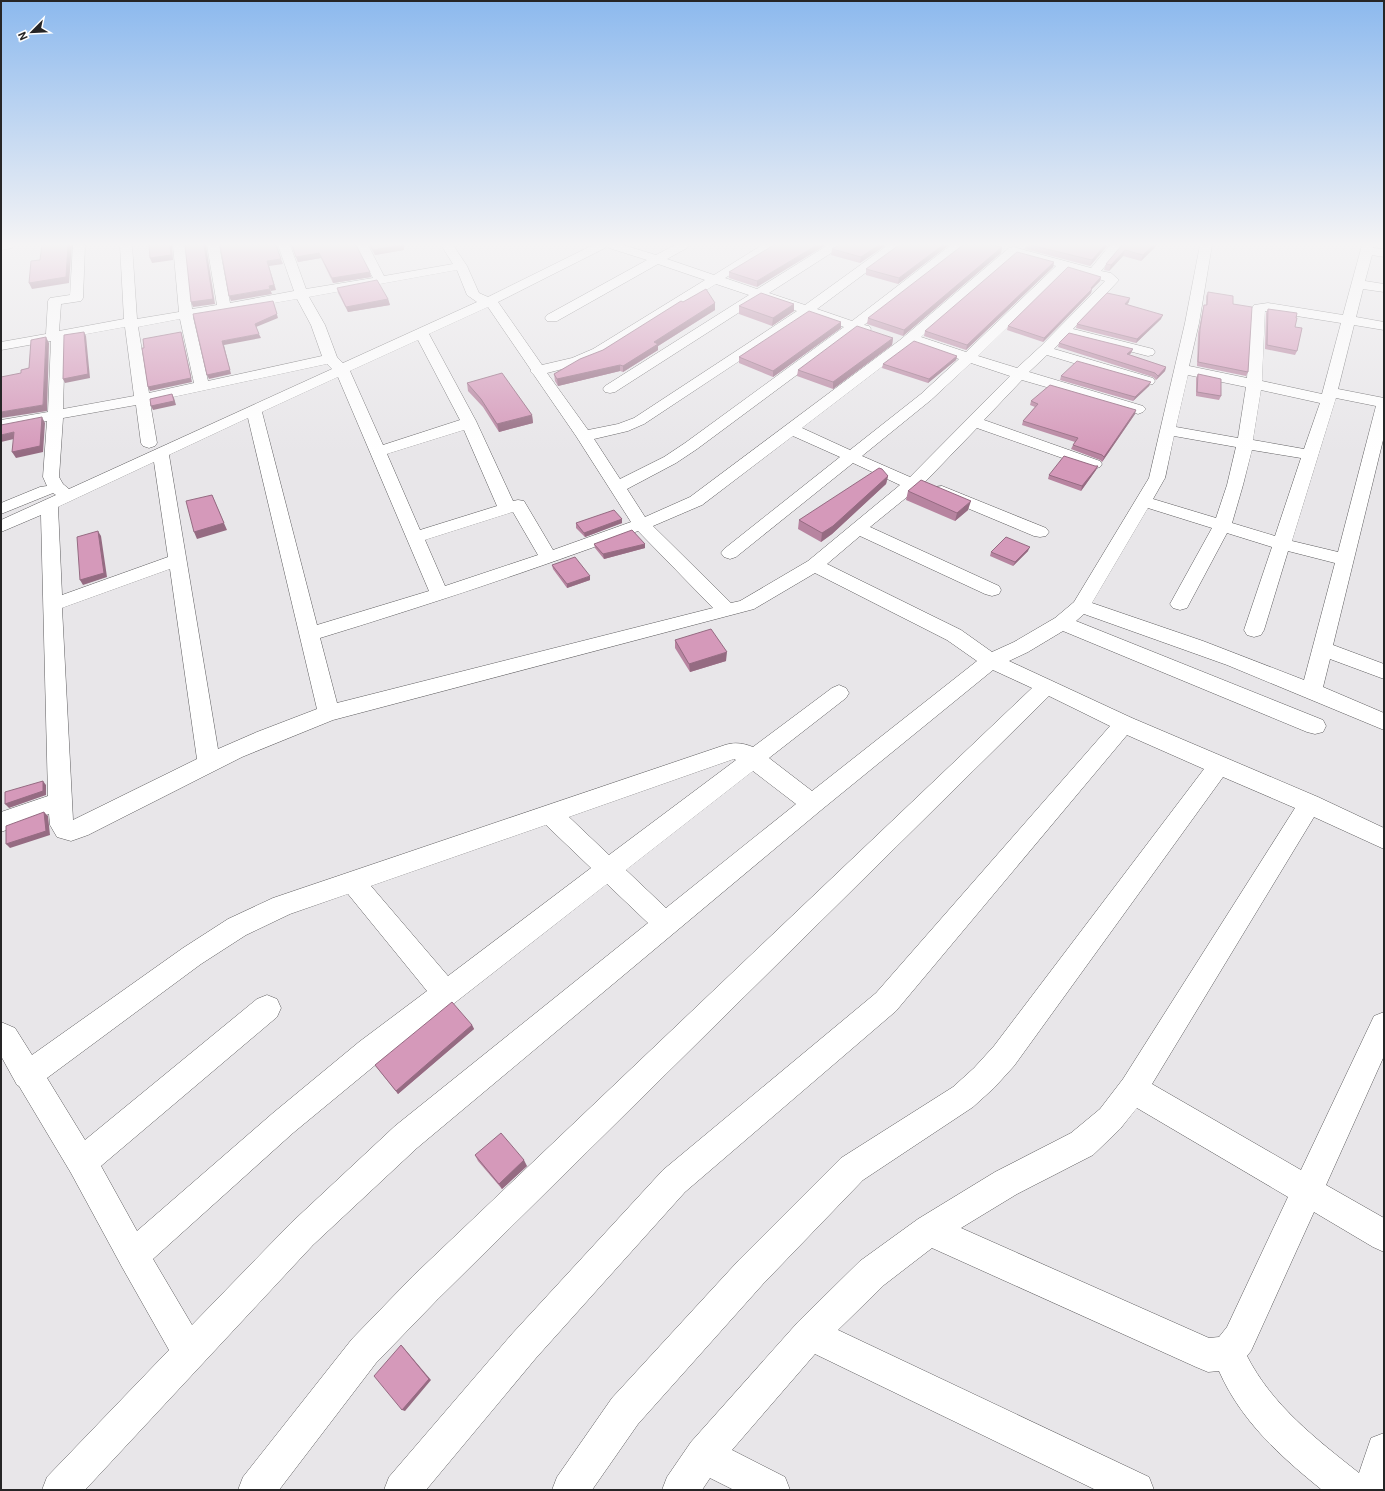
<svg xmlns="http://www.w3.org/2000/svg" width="1385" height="1491" viewBox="0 0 1385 1491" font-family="Roboto,sans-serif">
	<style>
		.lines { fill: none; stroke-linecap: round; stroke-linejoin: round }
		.minor-casing { stroke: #5e5d5f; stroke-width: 1 }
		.minor { fill: #fff; fill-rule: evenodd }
		.wall { fill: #b784a0 }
		.shaded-wall { fill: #956b82 }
		.building { fill: #d599ba; stroke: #956b82 }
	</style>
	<rect width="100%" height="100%" fill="#e8e6e9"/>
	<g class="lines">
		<defs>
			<path id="minor" d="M 1,245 L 14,245 L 12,248 L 1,250 Z
				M 73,245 L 85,245 L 83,298 L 81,301 L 61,304 L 59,331 L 124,319 L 120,245 L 132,245 L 137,319 L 179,312 L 173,245 L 185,245 L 192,309 L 217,305 L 207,245 L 219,245 L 230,303 L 294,291 L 278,245 L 290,245 L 306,289 L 373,278 L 356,245 L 368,245 L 384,276 L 453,264 L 441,245 L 453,245 L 467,266 L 479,293 L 488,297 L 593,245 L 607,245 L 605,248 L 498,302 L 542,365 L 572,358 L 593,349 L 705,280 L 658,264 L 557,321 L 547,321 L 545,318 L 547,315 L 647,260 L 609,248 L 607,245 L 623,245 L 656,255 L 675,245 L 689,245 L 687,248 L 667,259 L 714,275 L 762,245 L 776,245 L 774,248 L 725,278 L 757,289 L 828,245 L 841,245 L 839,248 L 769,293 L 805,305 L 888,245 L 901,245 L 899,248 L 817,309 L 852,321 L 951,245 L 964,245 L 962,248 L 864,325 L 869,326 L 871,329 L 869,332 L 864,333 L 856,331 L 697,449 L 676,463 L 627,489 L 645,517 L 690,497 L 900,340 L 1009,248 L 1013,247 L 1091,268 L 1110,245 L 1122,245 L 1101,271 L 1111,273 L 1119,280 L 1073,329 L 1153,349 L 1155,352 L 1153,355 L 1148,356 L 1067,335 L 1054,349 L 1153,378 L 1155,381 L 1153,384 L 1148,385 L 1143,384 L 1047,355 L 1029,372 L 1143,406 L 1146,409 L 1143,412 L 1138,414 L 1133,412 L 1022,380 L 984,420 L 1100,461 L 1102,464 L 1100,467 L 1094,469 L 1088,467 L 977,428 L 923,484 L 870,527 L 999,586 L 1001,590 L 999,594 L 992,596 L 985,594 L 860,536 L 827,564 L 961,630 L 992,652 L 1014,642 L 1055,618 L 1074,602 L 1149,478 L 1185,323 L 1200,245 L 1212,245 L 1199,323 L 1189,366 L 1247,378 L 1252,308 L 1254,305 L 1268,303 L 1343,315 L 1362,245 L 1374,245 L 1373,248 L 1384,249 L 1384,257 L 1372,255 L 1365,281 L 1384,284 L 1384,292 L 1363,289 L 1356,317 L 1384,322 L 1384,330 L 1354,325 L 1338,389 L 1384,398 L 1384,436 L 1333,645 L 1384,664 L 1384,679 L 1330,659 L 1323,687 L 1384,713 L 1384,730 L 1227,665 L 1084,614 L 1076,621 L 1323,720 L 1326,726 L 1323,732 L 1315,734 L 1307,732 L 1063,631 L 1028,652 L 1009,661 L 1132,718 L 1318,797 L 1384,828 L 1384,849 L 1314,817 L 1152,1084 L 1301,1170 L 1374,1016 L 1384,1012 L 1384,1056 L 1326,1185 L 1384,1218 L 1384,1252 L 1373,1247 L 1314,1212 L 1251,1351 L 1247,1356 C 1272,1405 1316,1439 1359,1473 L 1371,1438 L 1384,1433 L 1384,1490 L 1322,1490 C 1280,1456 1241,1421 1219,1371 L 1208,1372 L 1196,1367 L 932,1248 L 884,1285 L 838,1330 L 1149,1477 L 1154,1490 L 1096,1490 L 815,1354 L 732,1450 L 785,1477 L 790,1490 L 734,1490 L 710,1478 L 702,1490 L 662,1490 L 667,1477 L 691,1442 L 798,1322 L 860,1261 L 918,1219 L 995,1172 L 1071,1133 L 1100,1109 L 1123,1079 L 1295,808 L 1223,777 L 1014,1066 L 994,1088 L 973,1107 L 863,1180 L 763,1284 L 638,1424 L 592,1490 L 552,1490 L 557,1477 L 612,1398 L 739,1260 L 841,1158 L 953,1087 L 974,1068 L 994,1046 L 1204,769 L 1127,735 L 896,1011 L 685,1192 L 536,1358 L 426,1490 L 384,1490 L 389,1477 L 512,1334 L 663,1170 L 876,993 L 1110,726 L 1049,696 L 437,1300 L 376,1363 L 279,1490 L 238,1490 L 243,1477 L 352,1339 L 413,1276 L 1032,688 L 993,670 L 820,811 L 417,1148 L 313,1245 L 85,1490 L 42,1490 L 47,1477 L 169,1350 L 122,1267 L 71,1173 L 19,1086 L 17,1085 L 1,1056 L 1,1022 L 15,1028 L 32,1055 L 183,948 L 228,919 L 273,898 L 725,745 C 735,742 743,743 753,747 L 832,688 L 839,685 L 846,688 L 849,693 L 846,698 L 769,758 L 812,791 L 977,661 L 947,640 L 815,573 L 754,609 L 333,720 L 242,757 L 88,835 L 71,841 L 57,837 L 50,825 L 49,814 L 1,832 L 1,812 L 48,796 L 41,515 L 1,532 L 1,520 L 56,495 L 53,493 L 1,514 L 1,503 L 40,487 L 47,486 L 43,477 L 47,421 L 1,430 L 1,420 L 48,412 L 51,341 L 1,350 L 1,342 L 46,334 L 48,301 L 50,298 L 70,295 ZM 1015,255 L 1056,266 L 966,352 L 921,337 ZM 1067,269 L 1105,281 L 1041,346 L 1017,368 L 978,356 ZM 457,270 L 467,295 L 477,302 L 343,363 L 337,357 L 325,325 L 309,297 ZM 716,284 L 749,295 L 605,386 L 603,389 L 605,392 L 610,393 L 615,392 L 760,299 L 797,311 L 634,418 L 618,424 L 588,430 L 547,373 L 582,364 L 603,355 ZM 297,299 L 311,325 L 322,356 L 208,381 L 193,317 ZM 488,307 L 531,370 L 530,371 L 534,375 L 576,436 L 631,522 L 553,550 L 524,501 L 518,500 L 513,501 L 476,421 L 429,334 ZM 1265,311 L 1341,323 L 1322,394 L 1262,381 ZM 809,315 L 844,327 L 685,443 L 664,457 L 620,479 L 594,439 L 628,431 L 644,424 ZM 180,319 L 194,383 L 149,393 L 138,327 ZM 125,327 L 134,396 L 63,409 L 65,338 ZM 418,340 L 460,420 L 383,445 L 350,371 ZM 913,343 L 959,359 L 921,394 L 850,450 L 802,428 ZM 971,363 L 1010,376 L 911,476 L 910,477 L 862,456 L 931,400 ZM 327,364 L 332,369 L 69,489 L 63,484 L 59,477 L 63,418 L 136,405 L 141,443 L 143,446 L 149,448 L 155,446 L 157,443 L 150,402 ZM 1188,375 L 1246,387 L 1238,438 L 1176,427 ZM 338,377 L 429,591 L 317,625 L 262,412 ZM 1261,390 L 1320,403 L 1304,449 L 1253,440 ZM 1336,398 L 1376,406 L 1338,552 L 1292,541 ZM 248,418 L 317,709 L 257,732 L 218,749 L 169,455 ZM 464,430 L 497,506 L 420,530 L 387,454 ZM 793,436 L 840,457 L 724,549 L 721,553 L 724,557 L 730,559 L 736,557 L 853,463 L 900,485 L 808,561 L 740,601 L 731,603 L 653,526 L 702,505 ZM 1174,436 L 1236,447 L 1227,485 L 1216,518 L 1153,499 L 1165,478 ZM 1252,450 L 1301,458 L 1275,536 L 1232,523 L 1243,485 ZM 154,462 L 168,557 L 62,595 L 58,507 ZM 1148,508 L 1212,528 L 1170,604 L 1173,608 L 1180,610 L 1187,608 L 1227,533 L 1272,547 L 1244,630 L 1247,635 L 1254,637 L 1261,635 L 1264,630 L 1288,551 L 1335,563 L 1304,680 L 1203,641 L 1092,603 ZM 513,512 L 538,555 L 445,586 L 425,540 ZM 638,531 L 713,608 L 337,703 L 320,638 C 428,605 533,570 638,531 ZM 170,569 L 197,759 L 73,820 L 62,608 ZM 734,759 L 736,760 L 609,855 L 569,817 ZM 753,771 L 796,804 L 666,908 L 626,870 ZM 546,825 L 591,868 L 448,976 L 371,886 ZM 607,884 L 648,923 L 395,1126 L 291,1223 L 192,1325 L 153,1259 L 293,1133 L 379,1062 ZM 348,894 L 427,991 L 359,1042 L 273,1113 L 137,1231 L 101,1166 L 277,1017 L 281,1008 L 277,999 L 267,995 L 257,999 L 85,1140 L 47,1078 L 201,964 L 246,935 L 290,914 ZM 1137,1108 L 1288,1197 L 1227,1327 L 1219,1337 L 1209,1338 L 961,1228 L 1017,1194 L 1093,1155 L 1120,1129 Z
				M 942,486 L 1046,528 L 1049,532 L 1046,536 L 1040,537 L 1034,536 L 936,495 L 934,491 L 936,487 Z"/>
		</defs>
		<!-- minor casing -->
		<use href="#minor" class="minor-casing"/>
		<!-- minor -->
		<use href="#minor" class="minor"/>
	</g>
	<!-- wall -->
	<path class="wall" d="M 291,245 L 356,245 L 371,277 L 333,283 L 321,258 L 298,262 Z
		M 369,245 L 408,245 L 404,245 L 404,250 L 375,255 Z
		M 774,245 L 757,287 L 729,278 L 729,272 Z
		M 886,245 L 860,263 L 831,255 L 832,249 Z
		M 949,245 L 898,284 L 866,275 L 866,269 Z
		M 1026,245 L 1108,245 L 1090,266 L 1025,249 Z
		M 1122,245 L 1157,245 L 1141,261 L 1123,256 L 1109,271 L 1104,270 L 1106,264 Z
		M 1002,247 L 1001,253 L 903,336 L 867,324 L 868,318 Z
		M 1054,262 L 1053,267 L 966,350 L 924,336 L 925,331 Z
		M 1101,277 L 1100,281 L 1092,289 L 1091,293 L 1043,342 L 1007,330 L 1008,326 Z
		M 337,288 L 388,299 L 390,305 L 348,312 L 338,293 Z
		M 1208,292 L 1233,304 L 1248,372 L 1246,376 L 1197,366 L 1198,333 L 1203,309 L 1204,305 L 1206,305 L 1206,296 Z
		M 683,302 L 715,303 L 715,310 L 658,346 L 658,350 L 623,372 L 620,371 L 558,386 L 555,381 L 554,374 L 603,350 Z
		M 1129,302 L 1127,304 L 1161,319 L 1136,343 L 1076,328 L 1077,324 Z
		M 794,304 L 794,311 L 772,326 L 739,314 L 739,306 Z
		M 1268,309 L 1296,318 L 1295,327 L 1297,351 L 1295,355 L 1265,349 L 1266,313 Z
		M 841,322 L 841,328 L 773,377 L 739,363 L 739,357 Z
		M 893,338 L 892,345 L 833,389 L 797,376 L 798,370 Z
		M 1059,343 L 1133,349 L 1131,353 L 1129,355 L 1166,367 L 1165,371 L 1156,380 L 1153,377 L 1058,347 Z
		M 957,356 L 956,360 L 928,383 L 882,368 L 883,364 Z
		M 1198,374 L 1221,396 L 1219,400 L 1196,396 L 1196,378 Z
		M 1061,376 L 1149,386 L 1133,401 L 1060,380 Z
		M 467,383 L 532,415 L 533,423 L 499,432 L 483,407 L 468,391 Z
		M 1031,401 L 1135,414 L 1102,462 L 1100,460 L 1071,449 L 1073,445 L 1075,442 L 1022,425 L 1023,421 L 1035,407 L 1030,405 Z
		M 1095,466 L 1098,466 L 1096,470 L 1081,491 L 1048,479 L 1049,475 Z
		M 888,476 L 886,484 L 832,534 L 821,542 L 798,529 L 799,520 Z
		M 908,491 L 968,510 L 955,521 L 906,500 Z
		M 622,519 L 622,523 L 585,537 L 576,528 L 576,523 Z
		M 594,544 L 645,544 L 645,548 L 604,559 L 595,548 Z
		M 1028,551 L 1013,566 L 990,556 L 991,552 Z
		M 552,565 L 590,580 L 567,588 L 553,569 Z
		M 675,640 L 726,661 L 690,672 L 675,648 Z
		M 472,1025 L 474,1029 L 398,1094 L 375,1065 Z
		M 475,1155 L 527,1166 L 502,1189 L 478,1161 Z"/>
	<!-- shaded-wall -->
	<path class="shaded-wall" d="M 68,245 L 73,245 L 72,245 L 69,283 L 32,289 L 29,283 Z
		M 170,245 L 172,245 L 173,260 L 152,263 L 150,258 Z
		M 204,245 L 206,245 L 215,304 L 193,307 L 191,302 Z
		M 402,245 L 408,245 L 404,245 L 404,250 L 375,255 L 373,250 Z
		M 817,245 L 826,245 L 757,287 L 757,281 Z
		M 879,245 L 886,245 L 860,263 L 861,257 Z
		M 943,245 L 949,245 L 898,284 L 899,278 Z
		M 1105,245 L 1108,245 L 1090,266 L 1092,260 Z
		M 1154,245 L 1157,245 L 1141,261 L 1143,255 Z
		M 1002,247 L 1001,253 L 903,336 L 904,330 Z
		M 1125,250 L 1123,256 L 1109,271 L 1111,265 Z
		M 319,253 L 321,258 L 298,262 L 296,257 Z
		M 281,259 L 283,264 L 269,266 L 276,290 L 271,291 L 269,286 L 267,261 Z
		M 1054,262 L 1053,267 L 966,350 L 967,345 Z
		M 370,272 L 371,277 L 333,283 L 332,278 Z
		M 1101,277 L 1100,281 L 1092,289 L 1091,293 L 1043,342 L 1044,338 Z
		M 270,289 L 272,294 L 231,301 L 229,296 Z
		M 1130,298 L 1129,302 L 1124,308 L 1125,304 Z
		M 388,299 L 390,305 L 348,312 L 346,307 Z
		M 273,301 L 278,318 L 256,327 L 255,324 Z
		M 715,303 L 715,310 L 658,346 L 658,350 L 623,372 L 623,366 L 654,342 Z
		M 794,304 L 794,311 L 772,326 L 773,318 Z
		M 1163,315 L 1161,319 L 1136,343 L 1137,339 Z
		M 841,322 L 841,328 L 773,377 L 773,371 Z
		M 84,332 L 86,336 L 90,378 L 65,383 L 63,379 Z
		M 181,332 L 182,336 L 192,382 L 150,391 L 148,387 Z
		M 259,334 L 261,338 L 224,345 L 231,374 L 209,379 L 207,375 L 222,341 Z
		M 46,337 L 49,343 L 47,411 L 1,418 L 1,412 L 43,405 Z
		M 893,338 L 892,345 L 833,389 L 833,382 Z
		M 1133,349 L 1131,353 L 1126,358 L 1127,354 Z
		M 957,356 L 956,360 L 928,383 L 929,379 Z
		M 620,365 L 620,371 L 558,386 L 557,379 Z
		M 1166,367 L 1165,371 L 1156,380 L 1158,376 Z
		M 1151,382 L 1149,386 L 1133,401 L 1135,397 Z
		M 172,394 L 174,398 L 176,405 L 153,410 L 151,406 Z
		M 1136,410 L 1135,414 L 1102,462 L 1104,457 Z
		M 532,415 L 533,423 L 499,432 L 497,424 Z
		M 42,417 L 45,423 L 43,452 L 16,458 L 12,452 Z
		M 14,432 L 18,438 L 1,442 L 1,435 Z
		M 1098,466 L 1096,470 L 1081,491 L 1082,486 Z
		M 888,476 L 886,484 L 832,534 L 821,542 L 822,533 Z
		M 212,495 L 227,530 L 197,539 L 194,532 Z
		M 971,501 L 968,510 L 955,521 L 957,513 Z
		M 622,519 L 622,523 L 585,537 L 584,533 Z
		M 98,531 L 101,536 L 107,577 L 83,585 L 80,580 Z
		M 645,544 L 645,548 L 604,559 L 603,554 Z
		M 1030,547 L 1028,551 L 1013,566 L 1015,562 Z
		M 590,576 L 590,580 L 567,588 L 567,584 Z
		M 727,652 L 726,661 L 690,672 L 689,664 Z
		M 43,781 L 46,785 L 46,795 L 9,808 L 5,804 Z
		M 44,812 L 48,816 L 50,835 L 10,848 L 6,844 Z
		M 472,1025 L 474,1029 L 398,1094 L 396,1091 Z
		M 524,1160 L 527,1166 L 502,1189 L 499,1184 Z
		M 401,1345 L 403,1347 L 431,1380 L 405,1411 L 402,1410 Z"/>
	<!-- building -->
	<path class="building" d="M 42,245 L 68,245 L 66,277 L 29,283 L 31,261 L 40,260 Z
		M 149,245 L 170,245 L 171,255 L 150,258 Z
		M 185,245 L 204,245 L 213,299 L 191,302 Z
		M 220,245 L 276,245 L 281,259 L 267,261 L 274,285 L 269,286 L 270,289 L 229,296 Z
		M 292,245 L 356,245 L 370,272 L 332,278 L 319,253 L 296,257 Z
		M 370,245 L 403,245 L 373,250 Z
		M 774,245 L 817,245 L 757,281 L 729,272 Z
		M 839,245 L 879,245 L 861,257 L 832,249 Z
		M 899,245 L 943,245 L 899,278 L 866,269 Z
		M 963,245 L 991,245 L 1002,247 L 904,330 L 868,318 Z
		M 1030,245 L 1105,245 L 1092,260 Z
		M 1122,245 L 1154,245 L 1143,255 L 1125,250 L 1111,265 L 1106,264 Z
		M 1017,252 L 1054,262 L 967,345 L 925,331 Z
		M 1068,267 L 1101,277 L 1091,288 L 1092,289 L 1044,338 L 1008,326 Z
		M 377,280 L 388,299 L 346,307 L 337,288 Z
		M 706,289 L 715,303 L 654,342 L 658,344 L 623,366 L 620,365 L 557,379 L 554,374 L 580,359 L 603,350 L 681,301 L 683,302 Z
		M 1208,292 L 1233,296 L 1233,304 L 1252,307 L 1248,372 L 1198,362 L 1200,329 L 1204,305 L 1207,305 Z
		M 761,293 L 794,304 L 773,318 L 739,306 Z
		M 1107,293 L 1130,298 L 1125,304 L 1163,315 L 1137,339 L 1077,324 Z
		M 273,301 L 277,314 L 255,324 L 259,334 L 222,341 L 230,370 L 207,375 L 193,314 Z
		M 1268,309 L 1297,313 L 1296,318 L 1297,318 L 1295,327 L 1302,328 L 1297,351 L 1267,345 Z
		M 809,311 L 841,322 L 773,371 L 739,357 Z
		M 857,326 L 893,338 L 833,382 L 798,370 Z
		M 84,332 L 88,374 L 63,379 L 64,335 Z
		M 181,332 L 191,378 L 148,387 L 142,348 L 144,348 L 143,339 Z
		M 1069,333 L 1133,349 L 1127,354 L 1166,367 L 1158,376 L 1155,373 L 1059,343 Z
		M 46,337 L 43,405 L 1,412 L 1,377 L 21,373 L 21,370 L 29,368 L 31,340 Z
		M 914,341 L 957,356 L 929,379 L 883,364 Z
		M 1077,361 L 1151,382 L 1135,397 L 1061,376 Z
		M 502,373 L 532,415 L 497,424 L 481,399 L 467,383 Z
		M 1198,374 L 1221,379 L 1221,396 L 1197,392 Z
		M 1050,385 L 1136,410 L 1104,457 L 1102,455 L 1073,445 L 1078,438 L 1023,421 L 1038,404 L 1031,401 Z
		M 172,394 L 174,401 L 151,406 L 150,399 Z
		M 42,417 L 40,446 L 12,452 L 14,432 L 1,435 L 1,425 Z
		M 1064,456 L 1095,466 L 1098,466 L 1082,486 L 1049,475 Z
		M 879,468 L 882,469 L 888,476 L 833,526 L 822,533 L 799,520 Z
		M 921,480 L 971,501 L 957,513 L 908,491 Z
		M 212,495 L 224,523 L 194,532 L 186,501 Z
		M 614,510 L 622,519 L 584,533 L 576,523 Z
		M 632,530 L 645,544 L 603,554 L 594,544 Z
		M 98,531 L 104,573 L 80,580 L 77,537 Z
		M 1006,537 L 1030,547 L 1015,562 L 991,552 Z
		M 575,557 L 590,576 L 567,584 L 552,565 Z
		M 711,629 L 727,652 L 689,664 L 675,640 Z
		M 43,781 L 43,791 L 5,804 L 5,792 Z
		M 44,812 L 46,831 L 6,844 L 6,826 Z
		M 452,1002 L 472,1025 L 396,1091 L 375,1065 Z
		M 501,1133 L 524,1160 L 499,1184 L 475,1155 Z
		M 401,1345 L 429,1379 L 402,1410 L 374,1376 Z"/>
	<!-- sky -->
	<linearGradient id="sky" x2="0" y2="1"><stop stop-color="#8cb9ee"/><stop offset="0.54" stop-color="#f5f4f5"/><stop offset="1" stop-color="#f5f4f5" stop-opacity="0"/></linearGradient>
	<rect width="1385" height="453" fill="url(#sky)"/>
	<!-- border -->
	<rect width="1385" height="1491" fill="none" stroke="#262526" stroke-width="4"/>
	<!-- north arrow -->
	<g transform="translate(32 32) rotate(246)" stroke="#ffffff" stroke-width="3" paint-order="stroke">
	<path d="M0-3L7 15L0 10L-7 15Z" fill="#262526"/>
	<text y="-6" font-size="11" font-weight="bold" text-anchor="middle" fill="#262526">N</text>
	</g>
</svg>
